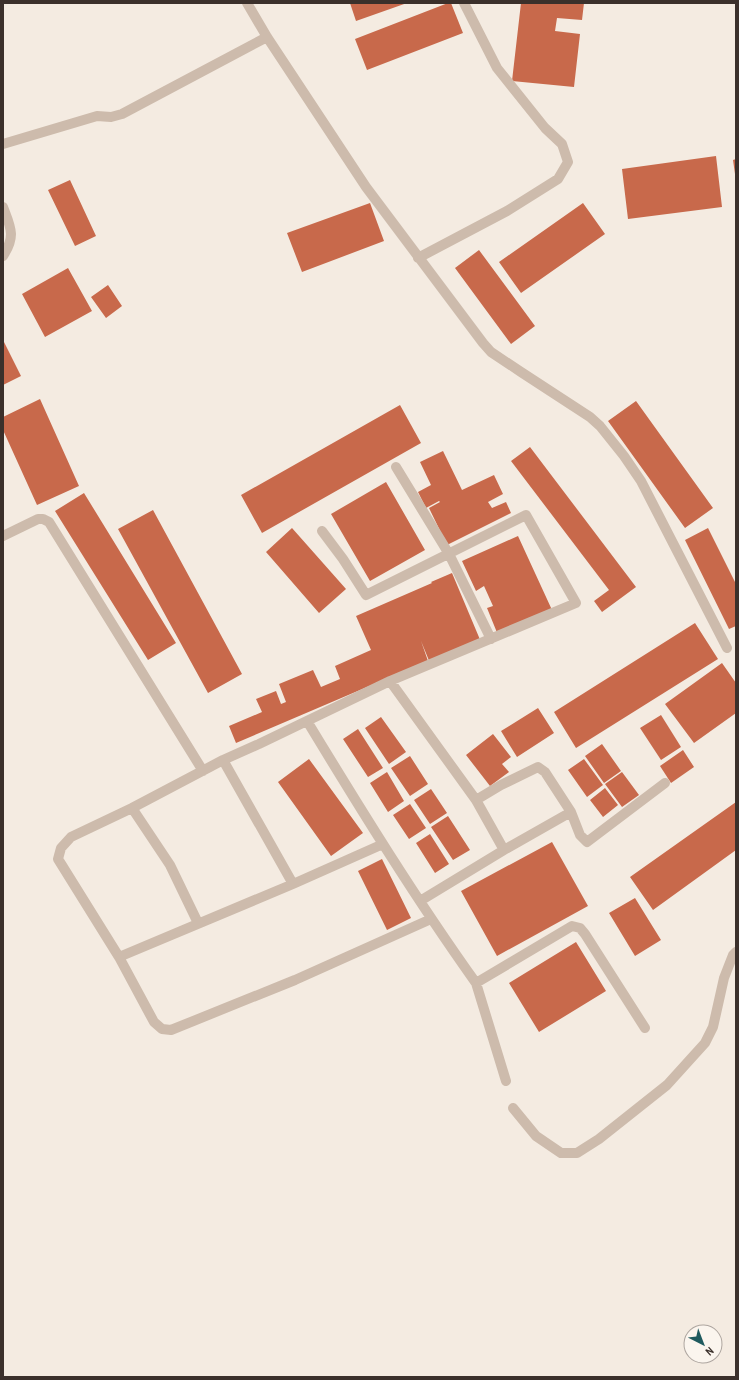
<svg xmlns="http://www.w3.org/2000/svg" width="739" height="1380" viewBox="0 0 739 1380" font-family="'Archivo Narrow',sans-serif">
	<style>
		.building { fill: #c8694b }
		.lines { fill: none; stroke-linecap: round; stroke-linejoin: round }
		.minor { stroke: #cdbbac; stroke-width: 10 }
	</style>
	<rect width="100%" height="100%" fill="#f4ebe1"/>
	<!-- building -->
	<path class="building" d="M 350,3 L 407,3 L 356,21 Z
		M 448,3 L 451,3 L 463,33 L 367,70 L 355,39 Z
		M 521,3 L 584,3 L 582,20 L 557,18 L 555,31 L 580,34 L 574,87 L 512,81 Z
		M 716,156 L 722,207 L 628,219 L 622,169 Z
		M 736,159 L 736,174 L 735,174 L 733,160 Z
		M 70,180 L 96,236 L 75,246 L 48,190 Z
		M 370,203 L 384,241 L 302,272 L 287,233 Z
		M 583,203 L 605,234 L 521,293 L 499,262 Z
		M 479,250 L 535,326 L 511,344 L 455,268 Z
		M 68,268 L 92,311 L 45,337 L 22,294 Z
		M 108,285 L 122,306 L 106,318 L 91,297 Z
		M 3,340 L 21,376 L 3,385 Z
		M 40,399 L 79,486 L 37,505 L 3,430 L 3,417 Z
		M 636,401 L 713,508 L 685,528 L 608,421 Z
		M 400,405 L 421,443 L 262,533 L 241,495 Z
		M 530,447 L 636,587 L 602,612 L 594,601 L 609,590 L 511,461 Z
		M 443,451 L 462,490 L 494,475 L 503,494 L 488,502 L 492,508 L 506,502 L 511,513 L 447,545 L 429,508 L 440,502 L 439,501 L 426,508 L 418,492 L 431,485 L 420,462 Z
		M 386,482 L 425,550 L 370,581 L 331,514 Z
		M 84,493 L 176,643 L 148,660 L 55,511 Z
		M 153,510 L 242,674 L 208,693 L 118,529 Z
		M 292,528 L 346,589 L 319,613 L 266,552 Z
		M 708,528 L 736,584 L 736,626 L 729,629 L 685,540 Z
		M 518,536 L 552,610 L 498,635 L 487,608 L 493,606 L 484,586 L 476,591 L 462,561 Z
		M 452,573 L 481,642 L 430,663 L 421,641 L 428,661 L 236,743 L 229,726 L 262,712 L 256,699 L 276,691 L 281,704 L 286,702 L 279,684 L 313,670 L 321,687 L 340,679 L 335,666 L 371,650 L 356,616 L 432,583 L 431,582 Z
		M 695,623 L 718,659 L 576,748 L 554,712 Z
		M 722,663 L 736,683 L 736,713 L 694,743 L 665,704 Z
		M 538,708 L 554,733 L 517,757 L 501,731 Z
		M 661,715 L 681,747 L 661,760 L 640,728 Z
		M 381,717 L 406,752 L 389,764 L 365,728 Z
		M 358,729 L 383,768 L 368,777 L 343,739 Z
		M 493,734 L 511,757 L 502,764 L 509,772 L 490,786 L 466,755 Z
		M 602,744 L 621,771 L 604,783 L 585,756 Z
		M 683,750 L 694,767 L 671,783 L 660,766 Z
		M 410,756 L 428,784 L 410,796 L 391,768 Z
		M 309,759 L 363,833 L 331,856 L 278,782 Z
		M 584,759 L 603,785 L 587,797 L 568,770 Z
		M 387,772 L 404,801 L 388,812 L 370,783 Z
		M 622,772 L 639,795 L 622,807 L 605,784 Z
		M 605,788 L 618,805 L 603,817 L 590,800 Z
		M 431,789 L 447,813 L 430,824 L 414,800 Z
		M 736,802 L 736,850 L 653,910 L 630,877 Z
		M 410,804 L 426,828 L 409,839 L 393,815 Z
		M 448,816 L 470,850 L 453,860 L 431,827 Z
		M 430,834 L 449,864 L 435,873 L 416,843 Z
		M 552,842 L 588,906 L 497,956 L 461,891 Z
		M 382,859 L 411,918 L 387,930 L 358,871 Z
		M 635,898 L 661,940 L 635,956 L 609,913 Z
		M 576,942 L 606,991 L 539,1032 L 509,983 Z"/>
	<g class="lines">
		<!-- minor -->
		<path class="minor" d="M 247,3 L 267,37 L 366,187 L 483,343 L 491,352 L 521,372 L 590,417 L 600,426 L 624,456 L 641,481 L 727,648
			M 3,144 L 97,116 L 111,117 L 122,114 L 267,37
			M 3,207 C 11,228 16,236 3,256
			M 418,258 L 507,211 L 558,179 L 568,162 L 562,144 L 545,128 L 497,68 L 464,3
			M 396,467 L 449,554 L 491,639
			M 322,531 L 343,559 L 366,595 L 526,515 L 576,603 L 390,681 L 259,744 L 223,760 L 132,808 L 71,837 L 61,848 L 58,859 L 119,957 L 154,1022 L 162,1029 L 171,1030 L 295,980 L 431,919
			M 3,536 L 38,519 L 43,519 L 49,522 L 203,771
			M 390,681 L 476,800 L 504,850
			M 307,721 C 361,810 416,899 476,983 L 572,926 L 580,928 L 585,934 L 645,1028
			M 223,760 L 293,884
			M 132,808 L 170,865 L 198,923
			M 571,812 L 580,835 L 587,842 L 665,783
			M 420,901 L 504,850 L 571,812 L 545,772 L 538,767 L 501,785 L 476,800
			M 119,957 L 293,884 L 383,844
			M 476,983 L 506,1081
			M 513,1108 L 536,1136 L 561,1153 L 577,1153 L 599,1139 L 667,1085 L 705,1043 L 713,1027 L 724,978 L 733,955 L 736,952"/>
	</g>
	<!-- border -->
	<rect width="739" height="1380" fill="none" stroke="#3b302b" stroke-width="8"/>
	<!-- north arrow -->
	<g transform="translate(703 1344) rotate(138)"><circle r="19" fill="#fbf5ee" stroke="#aea6a0"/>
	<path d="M0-3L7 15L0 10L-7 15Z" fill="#1f5a5e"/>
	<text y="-6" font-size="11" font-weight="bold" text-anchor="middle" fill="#3b302b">N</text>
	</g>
</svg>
